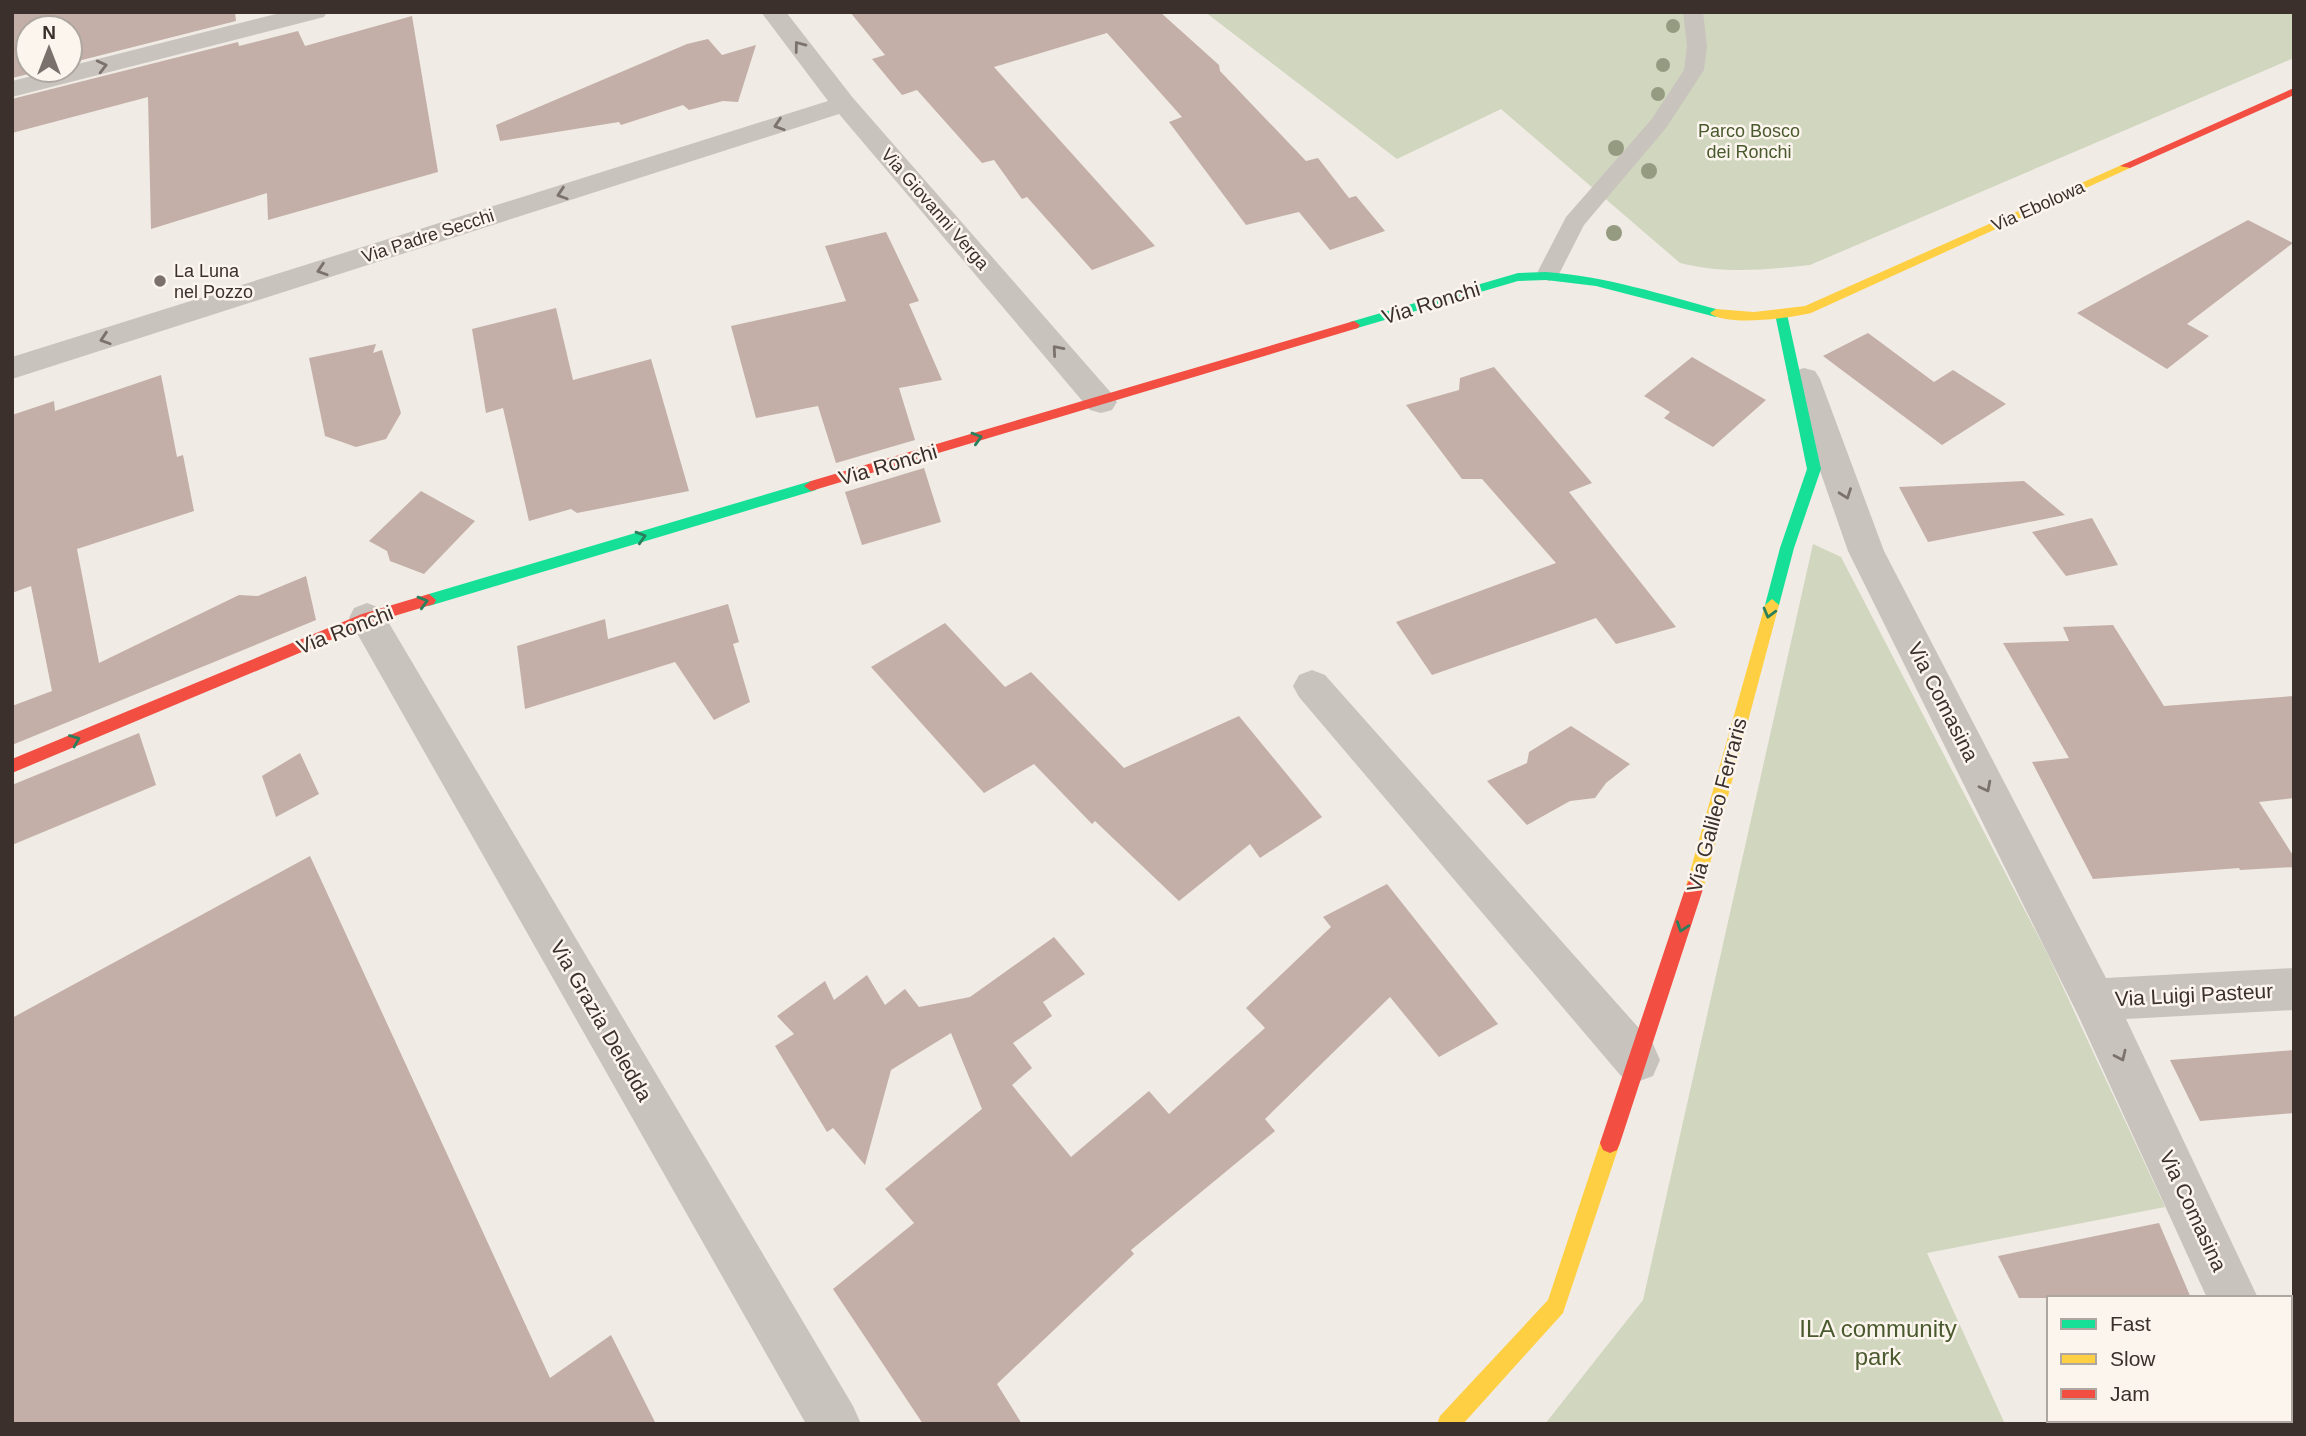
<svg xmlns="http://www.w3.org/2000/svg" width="2306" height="1436" viewBox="0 0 2306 1436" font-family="Arial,sans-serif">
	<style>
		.green { fill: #d1d6bf }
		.building { fill: #c3afa7 }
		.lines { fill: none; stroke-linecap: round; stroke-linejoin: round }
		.lane { fill: #c9c3be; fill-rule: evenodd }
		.street { fill: #c9c3be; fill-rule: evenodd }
		.fast { fill: #16e098; fill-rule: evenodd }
		.slow { fill: #ffcf43; fill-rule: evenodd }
		.jam { fill: #f24e42; fill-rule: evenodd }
		.tree { fill: #959b80 }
		.oneway { stroke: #7b726d }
		.oneway2 { stroke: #2a7f5c }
		.poi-dot { fill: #7a716c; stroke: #fbf5ee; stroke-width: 2.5 }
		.labels { text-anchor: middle; stroke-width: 5; stroke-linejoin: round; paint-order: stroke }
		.far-park-label { font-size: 18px; fill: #4a5a2e; stroke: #fbf5ee }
		.far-street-label { font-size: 18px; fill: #3b302b; stroke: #fbf5ee }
		.far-poi-label { font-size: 18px; fill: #3b302b; stroke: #fbf5ee; text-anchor: start }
		.street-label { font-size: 21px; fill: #3b302b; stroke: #fbf5ee }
		.near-park-label { font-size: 24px; fill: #4a5a2e; stroke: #fbf5ee }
	</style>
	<rect width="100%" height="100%" fill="#f0ebe5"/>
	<!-- green -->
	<path class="green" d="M 1205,12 L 2294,12 L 2294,58 L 1810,265 C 1765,270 1724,274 1680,263 L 1501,109 L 1397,159 Z
		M 1813,544 L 1841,557 L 2047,953 L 2165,1207 L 1927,1253 L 2005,1424 L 1545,1424 L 1643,1300 Z"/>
	<!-- building -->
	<path class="building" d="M 12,12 L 235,12 L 236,21 L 70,63 L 70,28 L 28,28 L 28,70 L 45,70 L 12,78 Z
		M 850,12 L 1160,12 L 1219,65 L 1220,71 L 1306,161 L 1318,158 L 1349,198 L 1356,196 L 1385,231 L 1330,250 L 1299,212 L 1246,225 L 1169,122 L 1182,117 L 1107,33 L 994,67 L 1155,246 L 1092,270 L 1027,197 L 1022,199 L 994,160 L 982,163 L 917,90 L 902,95 L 872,59 L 885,55 Z
		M 412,16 L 438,172 L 268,220 L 267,193 L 151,229 L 148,97 L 12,133 L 12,99 L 238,42 L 239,46 L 298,31 L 305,46 Z
		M 708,39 L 722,55 L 756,45 L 738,102 L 723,101 L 689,110 L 683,105 L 621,125 L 619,122 L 500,141 L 496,125 L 687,44 Z
		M 2248,220 L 2293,243 L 2187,324 L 2209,336 L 2167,369 L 2077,313 Z
		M 886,232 L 919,301 L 909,304 L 942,380 L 899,388 L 915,440 L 836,463 L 818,406 L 756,418 L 731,326 L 846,301 L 825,246 Z
		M 556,308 L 573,380 L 651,359 L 689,491 L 577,513 L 571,509 L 529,521 L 503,408 L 486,413 L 472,329 Z
		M 1868,333 L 1934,382 L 1953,370 L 2006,404 L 1942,445 L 1823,356 Z
		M 376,344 L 373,353 L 382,350 L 401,413 L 386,439 L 356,447 L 325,436 L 309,358 Z
		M 1692,357 L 1766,400 L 1713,447 L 1664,418 L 1670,412 L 1644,396 Z
		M 1494,367 L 1592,483 L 1569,492 L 1676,627 L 1616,644 L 1596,618 L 1432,675 L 1396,622 L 1556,563 L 1482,479 L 1462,479 L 1406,405 L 1459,390 L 1460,378 Z
		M 161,375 L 177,457 L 183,455 L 194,511 L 77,549 L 99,663 L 239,595 L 258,596 L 306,576 L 316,620 L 12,745 L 12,706 L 52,691 L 31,586 L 12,593 L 12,415 L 54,401 L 55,411 Z
		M 924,468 L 941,522 L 862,545 L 845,492 Z
		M 2024,481 L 2065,515 L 1928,542 L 1899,487 Z
		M 421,491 L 475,521 L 424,574 L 390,561 L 387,551 L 369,541 Z
		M 2092,518 L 2118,565 L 2066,576 L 2032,532 Z
		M 728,604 L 739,642 L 733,644 L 750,702 L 714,720 L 675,662 L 525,709 L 517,646 L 605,619 L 608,639 Z
		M 945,623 L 1005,687 L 1031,672 L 1124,768 L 1239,716 L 1322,817 L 1260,858 L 1250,844 L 1179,901 L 1095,821 L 1092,824 L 1034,764 L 984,793 L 871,667 Z
		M 2113,625 L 2164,706 L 2294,696 L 2294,798 L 2259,802 L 2294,857 L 2294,867 L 2240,870 L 2239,868 L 2093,879 L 2032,762 L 2069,758 L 2003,643 L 2069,641 L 2063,627 Z
		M 1571,726 L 1630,764 L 1606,783 L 1595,798 L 1570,801 L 1527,825 L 1487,781 L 1527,763 L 1529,752 Z
		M 139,733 L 156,785 L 12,845 L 12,785 Z
		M 300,753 L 319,794 L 276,817 L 262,776 Z
		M 310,856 L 550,1378 L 611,1335 L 656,1424 L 12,1424 L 12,1018 Z
		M 1387,884 L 1498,1024 L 1439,1057 L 1390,997 L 1265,1119 L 1275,1131 L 1131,1250 L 1134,1254 L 997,1384 L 1022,1424 L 923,1424 L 833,1289 L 914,1223 L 885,1189 L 982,1109 L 951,1033 L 891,1070 L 865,1165 L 833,1128 L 827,1132 L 775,1046 L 794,1034 L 777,1016 L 825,981 L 834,1000 L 867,975 L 885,1005 L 905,989 L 919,1007 L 970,997 L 1054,937 L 1085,974 L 1043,1002 L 1052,1016 L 1013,1043 L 1032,1068 L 1012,1085 L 1071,1157 L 1149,1091 L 1169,1114 L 1265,1028 L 1246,1008 L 1331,927 L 1323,917 Z
		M 2294,1050 L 2294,1113 L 2200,1121 L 2170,1060 Z
		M 2159,1223 L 2191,1298 L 2019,1298 L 1998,1256 Z"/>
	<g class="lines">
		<!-- lane -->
		<path class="lane" d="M 1683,12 L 1703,12 L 1707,46 L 1704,70 L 1666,128 L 1584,225 L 1557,278 L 1549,281 L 1541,278 L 1537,273 L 1566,217 L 1651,120 L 1684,70 L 1687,46 Z"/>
		<!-- street -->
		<path class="street" d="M 284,12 L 327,12 L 324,17 L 12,97 L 12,81 L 56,70 L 70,70 L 70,66 Z
			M 761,12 L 786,12 L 853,98 L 1112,394 L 1117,402 L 1112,410 L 1101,413 L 1090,410 L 839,114 L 12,379 L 12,357 L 828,101 Z
			M 1804,368 L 1815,371 L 1820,379 L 1884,551 L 2106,978 L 2294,968 L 2294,1010 L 2126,1019 L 2258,1298 L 2207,1298 L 2078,1015 L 1848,551 L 1788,379 L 1793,371 Z
			M 367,603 L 380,608 L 853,1406 L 861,1424 L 806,1424 L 354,628 L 349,618 L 354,608 Z
			M 1312,670 L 1325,675 L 1653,1044 L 1660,1060 L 1653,1076 L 1637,1082 L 1621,1076 L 1299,697 L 1293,686 L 1299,675 Z
			M 2290,1393 L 2294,1395 L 2294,1424 L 2266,1424 L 2264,1420 L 2290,1420 Z"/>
		<!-- fast -->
		<path class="fast" d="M 1546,272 C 1605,276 1663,295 1720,310 L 1722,313 L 1716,317 L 1596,286 L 1546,280 L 1518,281 L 1354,329 L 1348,325 L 1350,322 L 1518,273 Z
			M 1781,310 L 1787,314 L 1821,469 L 1794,548 L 1779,605 L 1772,611 L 1765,605 L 1780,548 L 1807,469 L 1775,314 Z
			M 811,481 L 816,482 L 818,486 L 816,490 L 429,606 L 422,600 L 429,594 Z"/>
		<!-- slow -->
		<path class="slow" d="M 2126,163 L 2132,166 L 2130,168 L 1811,313 C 1791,318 1725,327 1710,313 L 1716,309 L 1754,312 L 1805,306 Z
			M 1772,599 L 1779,605 L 1704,886 L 1701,891 L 1695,894 L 1689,891 L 1686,886 L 1765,605 Z
			M 1610,1133 L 1617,1136 L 1620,1143 L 1563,1313 L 1463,1424 L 1437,1424 L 1440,1416 L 1548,1300 L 1600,1143 L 1603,1136 Z"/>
		<!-- jam -->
		<path class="jam" d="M 2294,88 L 2294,95 L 2130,168 L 2120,166 Z
			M 1354,321 L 1360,325 L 1358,328 L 811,491 L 804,486 L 811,481 Z
			M 429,594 L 436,600 L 434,604 L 371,623 L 12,773 L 12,759 L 362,614 Z
			M 1695,878 L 1701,881 L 1704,886 L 1620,1143 L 1617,1150 L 1610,1153 L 1603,1150 L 1600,1143 L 1686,886 L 1689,881 Z"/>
	</g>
	<!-- trees -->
	<g class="tree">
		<circle cx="1673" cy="26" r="7"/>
		<circle cx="1663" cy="65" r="7"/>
		<circle cx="1658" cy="94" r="7"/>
		<circle cx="1616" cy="148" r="8"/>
		<circle cx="1649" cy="171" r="8"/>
		<circle cx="1614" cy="233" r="8"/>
	</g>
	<!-- one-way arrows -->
	<defs><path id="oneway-chevron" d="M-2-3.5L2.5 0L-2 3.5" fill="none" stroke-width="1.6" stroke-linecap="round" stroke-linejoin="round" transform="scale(1.75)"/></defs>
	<g class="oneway">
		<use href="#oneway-chevron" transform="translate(799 46) rotate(-127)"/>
		<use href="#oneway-chevron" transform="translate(102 66) rotate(-14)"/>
		<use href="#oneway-chevron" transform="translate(779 125) rotate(162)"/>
		<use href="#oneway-chevron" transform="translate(562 194) rotate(162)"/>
		<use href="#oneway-chevron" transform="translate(322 270) rotate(162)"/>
		<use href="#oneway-chevron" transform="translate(105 339) rotate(162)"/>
		<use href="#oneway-chevron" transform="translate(1057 350) rotate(-131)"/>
		<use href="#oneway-chevron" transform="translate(1846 494) rotate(70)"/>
		<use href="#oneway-chevron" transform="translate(1986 787) rotate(63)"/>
		<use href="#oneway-chevron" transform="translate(2121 1056) rotate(65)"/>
	</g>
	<g class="oneway2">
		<use href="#oneway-chevron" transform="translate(977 438) rotate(-16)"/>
		<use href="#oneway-chevron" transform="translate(641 537) rotate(-16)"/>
		<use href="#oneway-chevron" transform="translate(423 602) rotate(-16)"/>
		<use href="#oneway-chevron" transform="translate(1769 613) rotate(105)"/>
		<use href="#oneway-chevron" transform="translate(75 740) rotate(-22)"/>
		<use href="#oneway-chevron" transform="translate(1682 927) rotate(109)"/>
	</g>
	<!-- markers -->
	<circle class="poi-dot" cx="160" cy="281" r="7"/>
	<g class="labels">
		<!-- far-park labels -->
		<g class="far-park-label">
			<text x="1749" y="137">Parco Bosco<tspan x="1749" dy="21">dei Ronchi</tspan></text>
		</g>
		<!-- far-street labels -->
		<g class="far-street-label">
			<text transform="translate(2038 206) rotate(-24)" y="6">Via Ebolowa</text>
			<text transform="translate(935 209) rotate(49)" y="6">Via Giovanni Verga</text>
			<text transform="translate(428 236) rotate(-18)" y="6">Via Padre Secchi</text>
		</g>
		<!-- far-poi labels -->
		<g class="far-poi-label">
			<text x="174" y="277">La Luna<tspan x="174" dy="21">nel Pozzo</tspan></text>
		</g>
		<!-- street labels -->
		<g class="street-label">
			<text transform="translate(1431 303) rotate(-17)" y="7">Via Ronchi</text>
			<text transform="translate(888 465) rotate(-16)" y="7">Via Ronchi</text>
			<text transform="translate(345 630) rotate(-21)" y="7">Via Ronchi</text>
			<text transform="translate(1943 702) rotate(63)" y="7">Via Comasina</text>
			<text transform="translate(1717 805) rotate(-75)" y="7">Via Galileo Ferraris</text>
			<text transform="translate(2194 995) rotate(-3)" y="7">Via Luigi Pasteur</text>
			<text transform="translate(601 1021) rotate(60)" y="7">Via Grazia Deledda</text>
			<text transform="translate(2193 1211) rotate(65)" y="7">Via Comasina</text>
		</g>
		<!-- near-park labels -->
		<g class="near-park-label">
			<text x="1878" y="1337">ILA community<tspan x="1878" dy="28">park</tspan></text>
		</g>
	</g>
	<!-- border -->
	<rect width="2306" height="1436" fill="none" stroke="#3b302b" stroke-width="28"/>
	<!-- legend -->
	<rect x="2047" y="1296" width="245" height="126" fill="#fbf5ee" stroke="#aea6a0" stroke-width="2"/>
	<rect x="2061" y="1319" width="35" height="10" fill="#16e098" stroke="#aea6a0" stroke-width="2"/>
	<text x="2110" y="1331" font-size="21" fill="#3b302b">Fast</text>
	<rect x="2061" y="1354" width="35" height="10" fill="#ffcf43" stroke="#aea6a0" stroke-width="2"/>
	<text x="2110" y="1366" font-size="21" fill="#3b302b">Slow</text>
	<rect x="2061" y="1389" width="35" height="10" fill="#f24e42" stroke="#aea6a0" stroke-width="2"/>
	<text x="2110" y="1401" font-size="21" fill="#3b302b">Jam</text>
	<!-- north arrow -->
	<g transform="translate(49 49)"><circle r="33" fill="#fbf5ee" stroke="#aea6a0" stroke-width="2"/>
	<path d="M0-5L12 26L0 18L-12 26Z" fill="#7a716c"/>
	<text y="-10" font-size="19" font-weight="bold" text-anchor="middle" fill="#3b302b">N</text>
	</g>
</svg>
